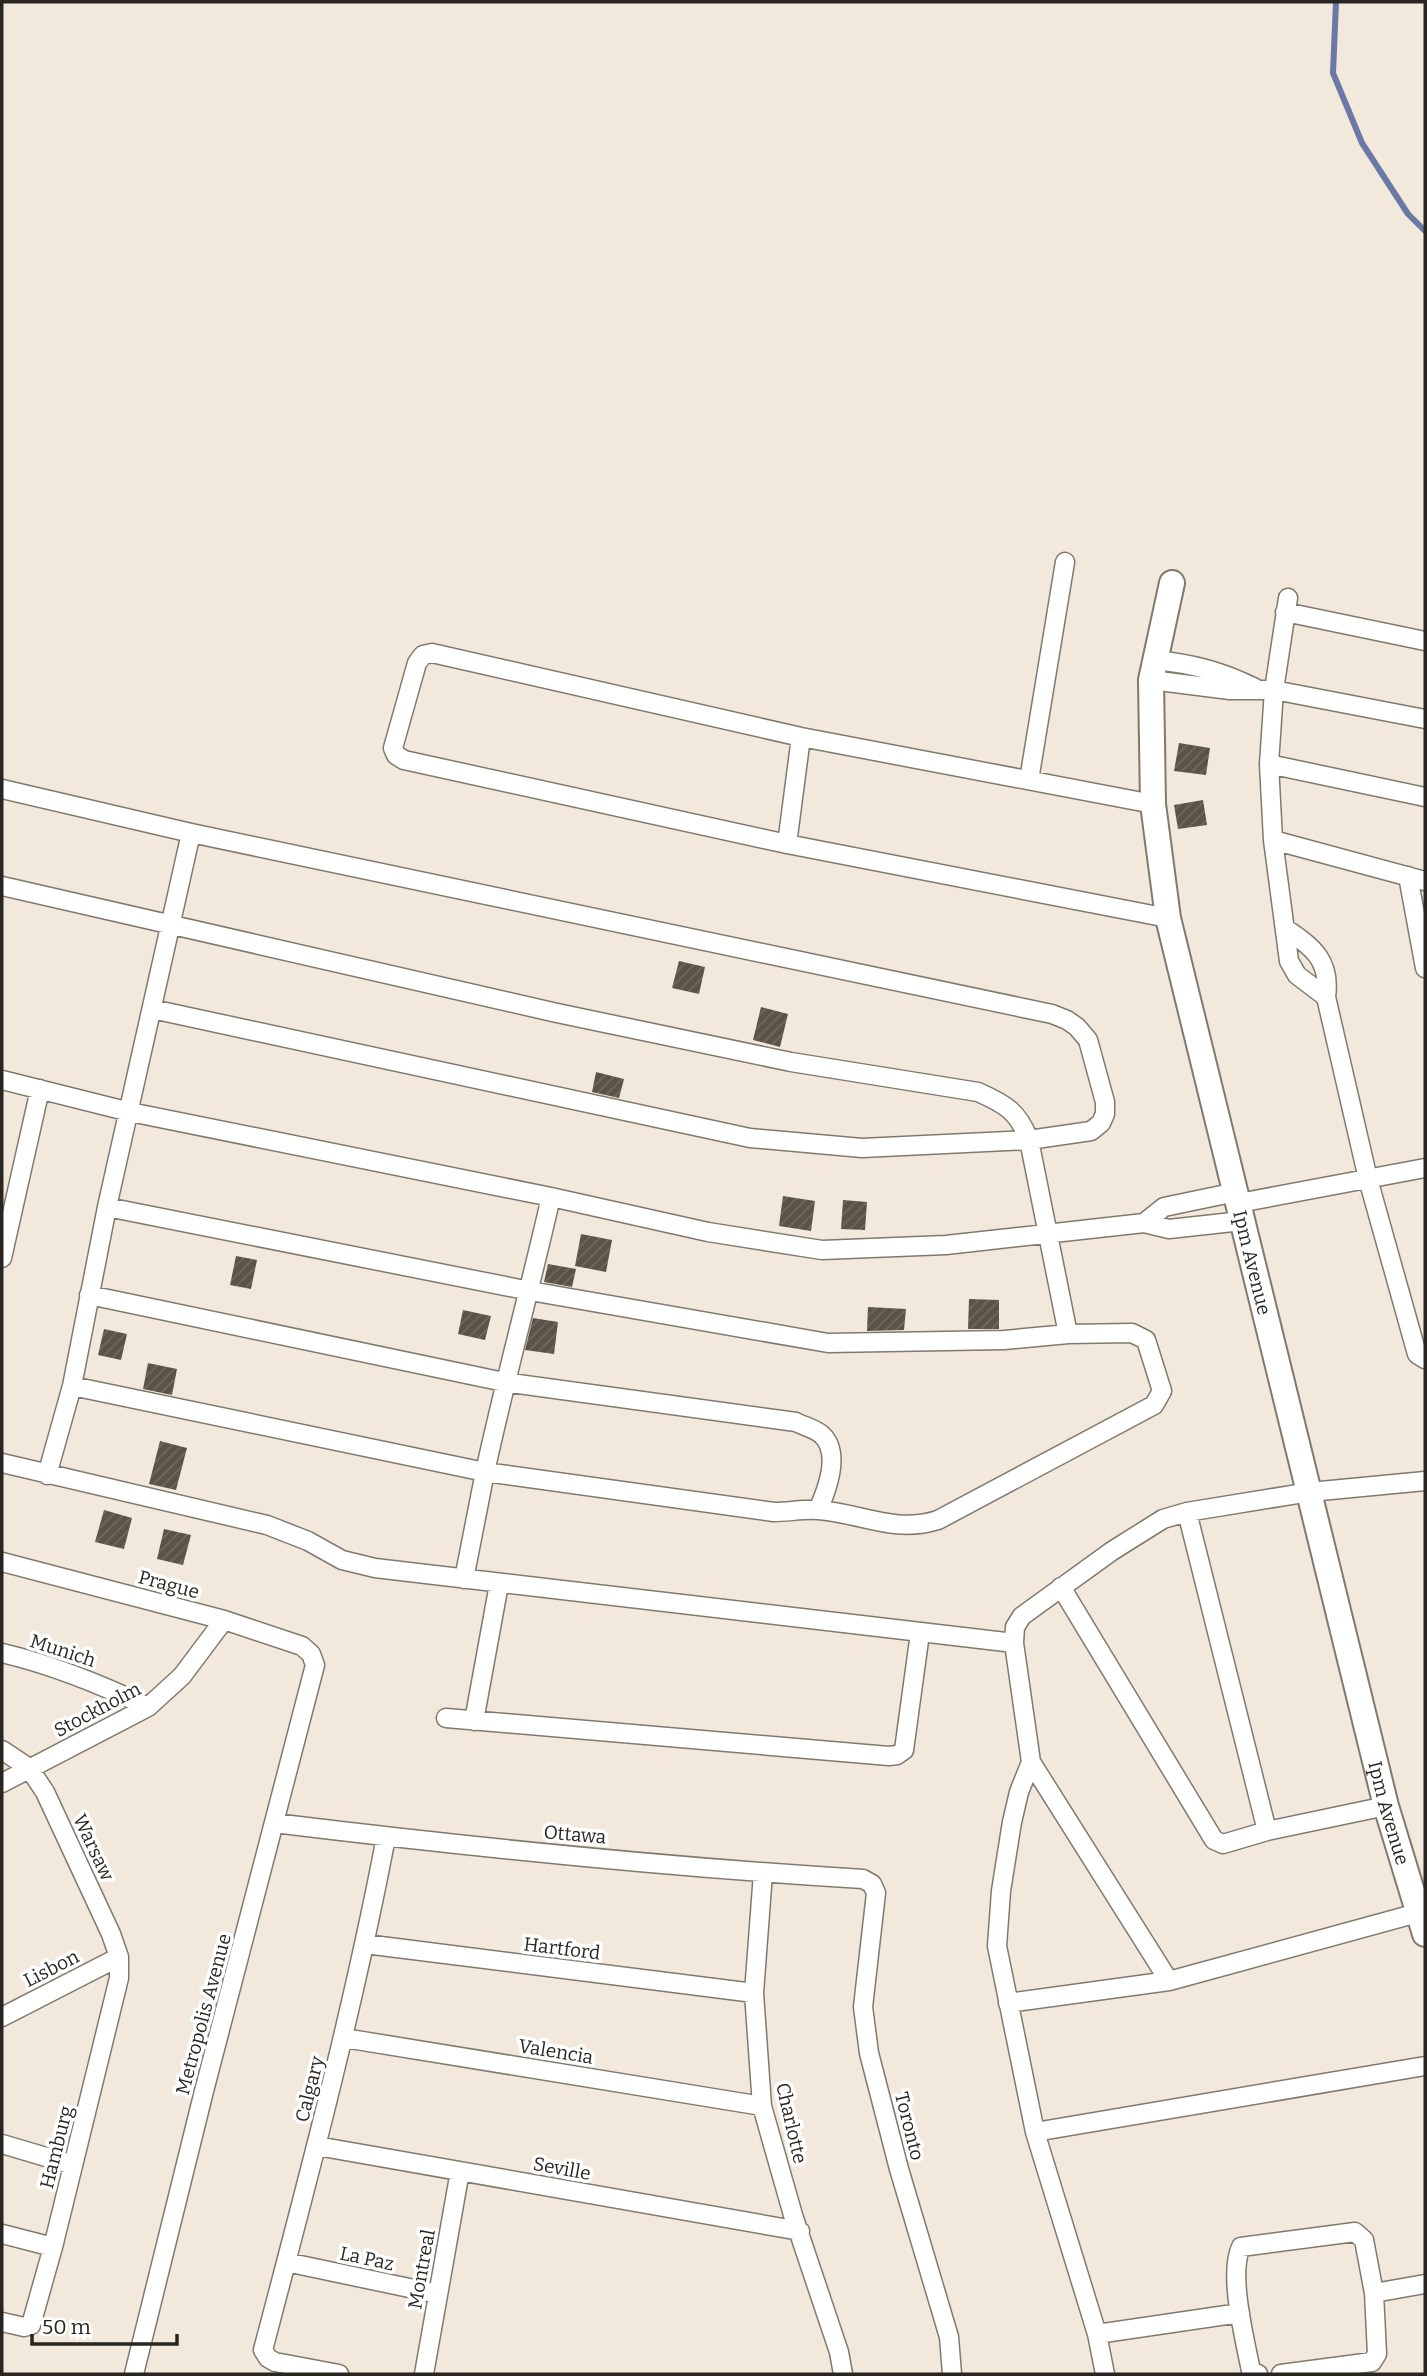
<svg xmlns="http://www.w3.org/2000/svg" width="1427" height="2376" viewBox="0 0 1427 2376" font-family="Bitter,serif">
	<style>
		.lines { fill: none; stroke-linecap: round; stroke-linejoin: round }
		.stream { stroke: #6a79a5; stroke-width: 6 }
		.building { fill: url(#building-hatch) }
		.street-casing { stroke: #81796d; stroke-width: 21 }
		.secondary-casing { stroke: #81796d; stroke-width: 28 }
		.street { stroke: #fff; stroke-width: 18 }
		.secondary { stroke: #fff; stroke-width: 24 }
		.labels { text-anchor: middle; stroke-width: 7; stroke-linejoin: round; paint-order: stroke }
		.street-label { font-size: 19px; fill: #292621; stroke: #fff }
	</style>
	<defs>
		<pattern id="building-hatch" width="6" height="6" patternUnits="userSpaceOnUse" patternTransform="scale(1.75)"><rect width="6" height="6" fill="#5b5347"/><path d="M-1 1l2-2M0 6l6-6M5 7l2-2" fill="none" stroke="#6f685e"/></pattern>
	</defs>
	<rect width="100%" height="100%" fill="#f2e8db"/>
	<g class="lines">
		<!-- stream -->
		<path class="stream" d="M 1336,2 L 1333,73 L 1362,143 L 1408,214 L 1425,231"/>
	</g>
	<!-- building -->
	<path class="building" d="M 1179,743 L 1210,748 L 1206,775 L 1174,771 Z
		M 1203,800 L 1207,825 L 1178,829 L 1174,805 Z
		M 679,961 L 705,967 L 699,994 L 672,988 Z
		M 761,1007 L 788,1014 L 780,1047 L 753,1040 Z
		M 596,1072 L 624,1079 L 619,1098 L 592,1092 Z
		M 783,1196 L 815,1201 L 811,1231 L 779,1226 Z
		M 843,1200 L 867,1202 L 865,1230 L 841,1229 Z
		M 581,1234 L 612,1240 L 606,1272 L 575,1266 Z
		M 236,1256 L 257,1260 L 251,1289 L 230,1285 Z
		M 548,1264 L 576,1269 L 572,1287 L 544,1282 Z
		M 969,1299 L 999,1300 L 999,1329 L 968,1329 Z
		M 868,1307 L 906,1309 L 904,1330 L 867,1331 Z
		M 463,1310 L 491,1316 L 485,1340 L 458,1334 Z
		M 533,1318 L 558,1322 L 554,1354 L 525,1350 Z
		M 104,1329 L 127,1334 L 121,1360 L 98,1355 Z
		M 148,1363 L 177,1369 L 172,1395 L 143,1389 Z
		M 160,1441 L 187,1448 L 176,1490 L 149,1484 Z
		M 104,1510 L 132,1518 L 124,1549 L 95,1542 Z
		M 164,1529 L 191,1535 L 183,1565 L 157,1559 Z"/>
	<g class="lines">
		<defs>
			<path id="street" d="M 1288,598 L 1274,690 L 1269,764 L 1273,840 L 1289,961 L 1297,975 L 1326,997
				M 1285,612 L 1425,641
				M 1155,660 C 1193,664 1221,671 1255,688
				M 1151,680 L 1230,690 L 1274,690 L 1425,719
				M 801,737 L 787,844 L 404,760 L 396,755 L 393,748 L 417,663 L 423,655 L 432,653 L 801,737 L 1153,804
				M 1269,764 L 1425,797
				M 1029,780 L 1065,562
				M 2,789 L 191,833 L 1052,1014 L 1067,1020 L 1077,1027 L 1088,1040 L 1105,1102 L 1105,1114 L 1101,1123 L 1091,1131 L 1029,1140 L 862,1148 L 750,1138 L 152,1009
				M 1273,840 L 1425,881
				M 787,844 L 1168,918
				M 1408,876 L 1425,968
				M 2,886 L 557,1013 L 791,1062 L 978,1092 C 1005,1104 1018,1111 1029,1140 L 1068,1334
				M 1286,929 C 1313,947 1331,961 1326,997 L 1368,1179 L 1417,1354 L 1425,1359
				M 2,1080 L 130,1112 L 551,1197 L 708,1232 L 822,1250 L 946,1245 L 1144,1223 L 1169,1229 L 1242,1221
				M 1239,1203 L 1425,1168
				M 107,1207 L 530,1291 L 828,1343 L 1004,1340 L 1068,1334 L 1132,1333 L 1146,1340 L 1162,1391 L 1154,1405 L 938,1520 C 894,1534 861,1513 818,1510 C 804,1509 788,1512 774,1512 L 485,1472 L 464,1579
				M 1144,1223 L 1164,1207 L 1236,1192
				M 2,1258 L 40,1089
				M 89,1295 L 504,1382 L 796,1422 C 803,1426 816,1429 822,1435 C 841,1453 827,1490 818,1510
				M 72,1386 L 485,1472 C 505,1380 530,1289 551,1197
				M 2,1463 L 267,1525 L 308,1541 L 342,1560 L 375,1568 L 1014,1643
				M 47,1475 L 72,1386 L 107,1207 L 191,833
				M 1187,1512 L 1267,1831
				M 2,1562 L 224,1620 L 302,1646 L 311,1654 L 315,1665 L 204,2091 L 134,2374
				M 1061,1587 L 1214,1840 L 1223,1844 L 1267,1831 L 1386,1806
				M 2,1653 C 53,1665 100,1684 148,1707
				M 446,1718 L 889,1756 L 897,1755 L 904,1750 L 920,1633
				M 474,1721 L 499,1584
				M 2,1750 L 29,1768 L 45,1792 L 111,1934 L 119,1957 L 119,1978 L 53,2247 L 31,2325 L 24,2327 L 2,2322
				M 1031,1762 L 1169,1981
				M 2,1783 L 148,1707 L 182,1676 L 224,1620
				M 274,1823 C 470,1847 666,1867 863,1879 L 872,1884 L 876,1893 L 863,2007 L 869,2053 L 899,2169 L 949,2337 L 952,2374
				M 763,1873 L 754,1993 L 762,2106 L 793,2215 L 839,2352 L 843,2374
				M 365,1944 L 754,1993
				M 1008,2003 L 1169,1981 L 1425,1911
				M 2,2017 L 119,1957
				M 344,2038 L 762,2106
				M 1035,2132 L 1425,2066
				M 2,2144 L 73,2165
				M 317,2146 L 800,2231
				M 2,2234 L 53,2247
				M 286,2262 L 438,2294
				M 1374,2293 L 1425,2284
				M 1097,2334 L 1240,2313
				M 339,2374 L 275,2362 L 268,2358 L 263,2350 C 308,2179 353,2010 386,1837
				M 424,2374 L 460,2171
				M 1105,2374 L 1097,2334 L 1035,2132 L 997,1946 L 1001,1891 L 1012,1822 L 1019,1792 L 1031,1762 L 1014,1643 L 1015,1627 L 1022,1616 L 1112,1551 L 1163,1519 L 1187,1512 L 1310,1492 L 1425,1481
				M 1258,2374 L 1251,2371 C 1245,2340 1228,2274 1241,2247 L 1355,2232 L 1364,2240 L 1374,2293 L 1377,2354 L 1372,2362 L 1281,2374"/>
			<g id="secondary">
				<path id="s1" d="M 1172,583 L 1151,680 L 1153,804 L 1168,918 L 1386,1806 L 1425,1934"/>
			</g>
		</defs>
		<!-- street casing -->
		<use href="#street" class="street-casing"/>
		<!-- secondary casing -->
		<use href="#secondary" class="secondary-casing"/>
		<!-- street -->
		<use href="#street" class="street"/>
		<!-- secondary -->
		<use href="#secondary" class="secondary"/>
	</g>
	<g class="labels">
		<!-- street labels -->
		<g class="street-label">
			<text dy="7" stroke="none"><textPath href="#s1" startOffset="693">Ipm Avenue</textPath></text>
			<text transform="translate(169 1584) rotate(15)" y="7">Prague</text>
			<text transform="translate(63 1650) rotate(18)" y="7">Munich</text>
			<text transform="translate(97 1709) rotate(-28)" y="7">Stockholm</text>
			<text dy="7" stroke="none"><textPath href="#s1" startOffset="1260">Ipm Avenue</textPath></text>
			<text transform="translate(575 1834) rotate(5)" y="7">Ottawa</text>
			<text transform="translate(94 1847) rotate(65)" y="7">Warsaw</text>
			<text transform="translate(562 1948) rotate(7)" y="7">Hartford</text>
			<text transform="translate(51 1968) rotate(-27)" y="7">Lisbon</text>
			<text transform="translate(203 2014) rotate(-75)" y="7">Metropolis Avenue</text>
			<text transform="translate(556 2051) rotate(9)" y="7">Valencia</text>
			<text transform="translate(309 2089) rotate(-76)" y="7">Calgary</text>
			<text transform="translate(792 2123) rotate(77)" y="7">Charlotte</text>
			<text transform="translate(910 2126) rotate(76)" y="7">Toronto</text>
			<text transform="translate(56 2147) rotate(-76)" y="7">Hamburg</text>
			<text transform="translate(562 2168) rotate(10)" y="7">Seville</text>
			<text transform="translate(367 2258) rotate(12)" y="7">La Paz</text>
			<text transform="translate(421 2269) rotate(-80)" y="7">Montreal</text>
		</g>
	</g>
	<!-- border -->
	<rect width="1427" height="2376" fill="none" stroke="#292621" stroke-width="7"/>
	<!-- scale -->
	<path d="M32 2334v10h145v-10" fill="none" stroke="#292621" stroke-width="3.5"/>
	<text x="42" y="2334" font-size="21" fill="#292621" stroke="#ffffff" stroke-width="5" paint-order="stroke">50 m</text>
</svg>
